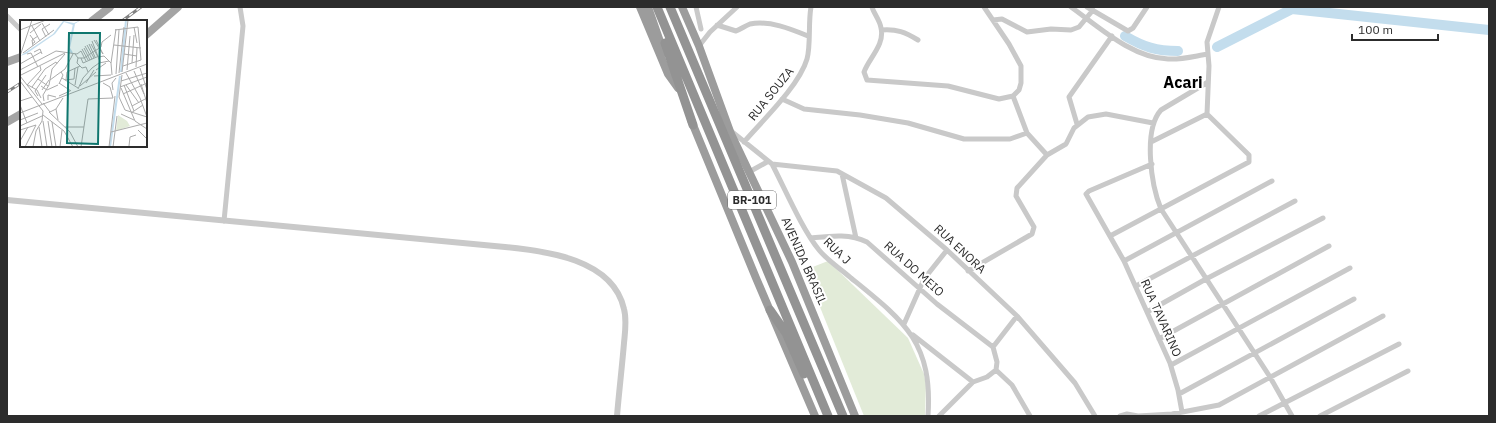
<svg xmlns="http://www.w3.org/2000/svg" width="1496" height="423" viewBox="0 0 1496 423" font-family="'IBM Plex Sans',sans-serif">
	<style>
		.green { fill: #e2ebd8 }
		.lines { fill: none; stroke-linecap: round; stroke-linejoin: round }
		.river { stroke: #c3dded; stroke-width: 10 }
		.minor { stroke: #c9c9c9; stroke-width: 5 }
		.tertiary { stroke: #c9c9c9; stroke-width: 6 }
		.primary { stroke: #a4a4a4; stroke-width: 8 }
		.trunk { stroke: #9c9c9c; stroke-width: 8 }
		.motorway { stroke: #939393; stroke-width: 9 }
		.rail-casing { stroke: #818181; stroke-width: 3 }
		.rail { stroke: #fff; stroke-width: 1.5; stroke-dasharray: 4.5; stroke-linecap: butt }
		.labels { text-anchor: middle; stroke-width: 4; stroke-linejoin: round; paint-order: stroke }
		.shield { fill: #fff; stroke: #6b6b6b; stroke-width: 1 }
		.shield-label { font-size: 11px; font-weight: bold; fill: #2c2c2c }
		.street-label { font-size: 12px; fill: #2c2c2c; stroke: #fff }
		.district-label { font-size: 16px; font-weight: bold; fill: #000; stroke: #fff }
		.inset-river { fill: none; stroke: #c3dded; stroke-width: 2 }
		.inset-road { fill: none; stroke: #ababab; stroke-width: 1 }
		.view { fill: #0f766e; fill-opacity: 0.15; stroke: #0f766e; stroke-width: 2 }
		.inset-edge { fill: none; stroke: #2c2c2c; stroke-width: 2 }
	</style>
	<rect width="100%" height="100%" fill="#fff"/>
	<!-- green -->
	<path class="green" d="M 828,261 L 908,338 L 924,374 L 926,385 L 925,416 L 864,416 L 805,270 Z"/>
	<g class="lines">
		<!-- river -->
		<path class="river" d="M 1125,36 C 1144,47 1156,51 1178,51
			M 1217,47 L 1292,9 L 1489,30"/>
		<!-- minor -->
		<path class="minor" d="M 696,7 L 701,29
			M 872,7 C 874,14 880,20 881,28 C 885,45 869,58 864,72 L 867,80 L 948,86 L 999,99 L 1013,96 L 1019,90 L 1021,83 L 1021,66 L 1009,44 L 984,7
			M 1071,7 C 1099,27 1132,58 1168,59 C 1181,60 1195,56 1208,54
			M 1087,7 L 1128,31 L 1133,28 L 1147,7
			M 7,16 L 21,30
			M 993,20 L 1002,19 L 1027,32 L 1051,29 L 1071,30 L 1079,27 L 1093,10
			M 717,25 L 736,31 C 741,29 745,26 750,24 C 769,20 791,29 808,36
			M 882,30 C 897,29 905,32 918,40
			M 699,46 L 710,32 L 737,7
			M 1208,82 L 1161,110 C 1143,130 1151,185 1161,209 L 1270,377 L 1292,416
			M 1013,96 L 1027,133 L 1047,155
			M 782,99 L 804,109 L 860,115 L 908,123 L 964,139 L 1010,139 L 1027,133
			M 1207,114 L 1209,66 L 1207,42 L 1219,7
			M 1077,124 L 1069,97 L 1112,36
			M 731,131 L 772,164 L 837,171 L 886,198 L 947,250 L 1017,316 L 1075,383 L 1095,416
			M 744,142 C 763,120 799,86 807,59 C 811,45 808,23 811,7
			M 1151,142 L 1207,114
			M 772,164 C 785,189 802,229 819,250 C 828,261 841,269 851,278 C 904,321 933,342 928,416
			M 1152,164 L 1089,191 L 1086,194 L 1124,261 L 1170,363 L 1178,390 L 1182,412
			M 749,172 L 767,162
			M 842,174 L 856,238
			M 224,221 L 243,26 L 240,7
			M 1110,236 L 1249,162 L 1249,155 L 1207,114
			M 811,238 C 830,236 849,233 867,242 L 937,304 L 993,347
			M 1124,261 L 1272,181
			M 968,271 L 1032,234 L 1034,227 L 1016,196 L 1017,188 L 1047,155 L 1066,144 L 1074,128 L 1088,117 L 1106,114 L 1153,123
			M 1136,286 L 1295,201
			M 1147,312 L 1206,279 L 1323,218
			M 904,324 L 924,279 L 947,250
			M 913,335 L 973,382
			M 1159,339 L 1329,246
			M 1171,365 L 1350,268
			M 996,370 L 1012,385 L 1030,416
			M 1179,394 L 1354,299
			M 939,416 L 973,382 L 987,377 L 996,370 L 997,362 L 993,347 L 1017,316
			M 1120,416 L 1127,414 L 1138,416 L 1172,414 L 1219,405 L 1383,316
			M 1259,416 L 1399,344
			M 1320,416 L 1408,371"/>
		<!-- tertiary -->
		<path class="tertiary" d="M 7,200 L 505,247 C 546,251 613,259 624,309 C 627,320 625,332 624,343 C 622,367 619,392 617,416"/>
		<!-- primary -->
		<path class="primary" d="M 92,21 L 110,7
			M 146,35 L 178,7
			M 7,62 L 21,57
			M 7,122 L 21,114"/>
		<!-- trunk -->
		<path class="trunk" d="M 640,7 L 668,74 L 678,88
			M 648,7 L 664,53
			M 682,7 L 699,46 L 731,134 L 792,262 L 855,416
			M 691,120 L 756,278 L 815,416"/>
		<!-- motorway -->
		<path class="motorway" d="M 657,7 L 828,416
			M 670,7 L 843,416
			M 665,43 L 693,125
			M 770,310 L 786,333 L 804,374"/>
		<defs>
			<path id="rail" d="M 122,21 L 141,7
				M 7,92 L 21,83"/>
		</defs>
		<!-- rail casing -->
		<use href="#rail" class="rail-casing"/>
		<!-- rail -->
		<use href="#rail" class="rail"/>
	</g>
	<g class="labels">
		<!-- shield labels -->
		<rect class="shield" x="728" y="191" width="48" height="18" rx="3"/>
		<g class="shield-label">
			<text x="752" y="204">BR-101</text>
		</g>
		<!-- street labels -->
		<g class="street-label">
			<text transform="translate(771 94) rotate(-51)" y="4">RUA SOUZA</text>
			<text transform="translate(960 249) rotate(43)" y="4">RUA ENORA</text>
			<text transform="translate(837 251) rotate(44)" y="4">RUA J</text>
			<text transform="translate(804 261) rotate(66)" y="4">AVENIDA BRASIL</text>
			<text transform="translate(914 269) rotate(42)" y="4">RUA DO MEIO</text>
			<text transform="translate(1161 318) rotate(66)" y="4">RUA TAVARINO</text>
		</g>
		<!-- district labels -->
		<g class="district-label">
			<text x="1183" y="88">Acari</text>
		</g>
	</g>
	<!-- overview -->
	<g transform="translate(20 20)">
		<rect width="127" height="127" fill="#fff"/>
		<path d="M 98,95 L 107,101 L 110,106 L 96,111 Z" fill="#e2ebd8"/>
		<path d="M 61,0 L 53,5 L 44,2 L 35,14 L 6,34 L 0,36 L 33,14 L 43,1 L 54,3 Z" fill="#c3dded"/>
		<path class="inset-river" d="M 52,33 L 49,28 L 54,4M 101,52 L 106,0M 90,127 L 100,56"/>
		<path class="inset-road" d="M 22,3 L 29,15M 12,6 L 20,21M 114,7 L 117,23M 0,10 L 26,0M 95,10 L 118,7 L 121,40 L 103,46M 10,13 L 21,4M 10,15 L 15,22 L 12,24M 26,17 L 22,9 L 30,4M 74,20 L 83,34 L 76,20M 72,21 L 80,42M 69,24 L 75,37M 71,24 L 78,37M 67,25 L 74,38M 94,25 L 121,28M 13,26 L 12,20 L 18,16M 65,26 L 72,39M 64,28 L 70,40M 62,29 L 68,40M 14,32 L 20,29 L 22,34M 3,33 L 34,10M 7,34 L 11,33 L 18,47M 55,34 L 58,38 L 64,38 L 81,27 L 82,22 L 91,15M 57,34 L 61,31 L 66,41M 104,34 L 117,36M 0,36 L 12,0M 79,37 L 84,36 L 91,43 L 92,55M 58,38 L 57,43 L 62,48 L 66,47 L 68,52M 61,38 L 63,43 L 79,36M 91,43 L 96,9M 112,43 L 114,15M 0,44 L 21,32M 116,47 L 117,28M 120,48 L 127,70M 0,50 L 36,31 L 57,34M 76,50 L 86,43M 107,50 L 110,16M 114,51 L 124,74M 102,52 L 108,0M 99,53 L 104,7M 106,53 L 120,78 L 127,97M 96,54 L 99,10M 1,55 L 45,33M 102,55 L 99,77 L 105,90 L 127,97M 0,56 L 22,84M 74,56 L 91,55M 42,58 L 58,68M 18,59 L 28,66M 30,60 L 45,49 L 53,34M 45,60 L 54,59 L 55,48M 46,60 L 47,52 L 60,46M 0,61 L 23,91 L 22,101 L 16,111 L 13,127M 101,61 L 127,53M 39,63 L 51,71M 66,63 L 74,50M 39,64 L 43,55 L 41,52M 121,64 L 127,83M 7,65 L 21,50 L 20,46M 8,65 L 17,70 L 21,78M 55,65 L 58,47M 104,65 L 114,91M 106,65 L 119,83M 21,66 L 27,70 L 38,65M 60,66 L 76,52M 12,67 L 25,49 L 36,42 L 37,44M 100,67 L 127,57M 101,68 L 115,101 L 127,109M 58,69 L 63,58 L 72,48 L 79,43 L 89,41M 22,70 L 29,60M 93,70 L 92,63 L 96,58M 103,74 L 127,63M 18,76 L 15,71 L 26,55M 39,76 L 50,71M 28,80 L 28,75 L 36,77M 0,81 L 12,77M 24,81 L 23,75 L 29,65 L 32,49 L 45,34M 23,83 L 30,92 L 36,89M 0,85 L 7,103M 112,86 L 127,78M 29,92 L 50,112 L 58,127M 0,93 L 127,44M 111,93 L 123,85M 101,94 L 114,100M 23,95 L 44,111 L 53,127M 0,100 L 18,93M 38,100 L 36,89 L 43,78M 23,101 L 27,127M 28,101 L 32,127M 32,102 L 36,127M 0,106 L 22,96M 19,107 L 22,127M 45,107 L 64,107M 0,110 L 16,105M 118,110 L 127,119M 91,112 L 127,103M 0,121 L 8,107M 109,126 L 110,117 L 116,115M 5,127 L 16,105M 40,127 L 42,110M 61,127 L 68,79 L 93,78 L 90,67 L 83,63M 89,127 L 95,76M 93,127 L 97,96"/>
		<path class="view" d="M 49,13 L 80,13 L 78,124 L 47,123 Z"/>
		<rect width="127" height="127" class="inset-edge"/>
	</g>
	<!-- border -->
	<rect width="1496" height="423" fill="none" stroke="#2c2c2c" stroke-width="16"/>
	<!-- scale -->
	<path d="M1352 34v6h86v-6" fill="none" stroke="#2c2c2c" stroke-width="2"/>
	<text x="1358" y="34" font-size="12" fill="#2c2c2c" stroke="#ffffff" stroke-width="3" paint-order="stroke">100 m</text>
</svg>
